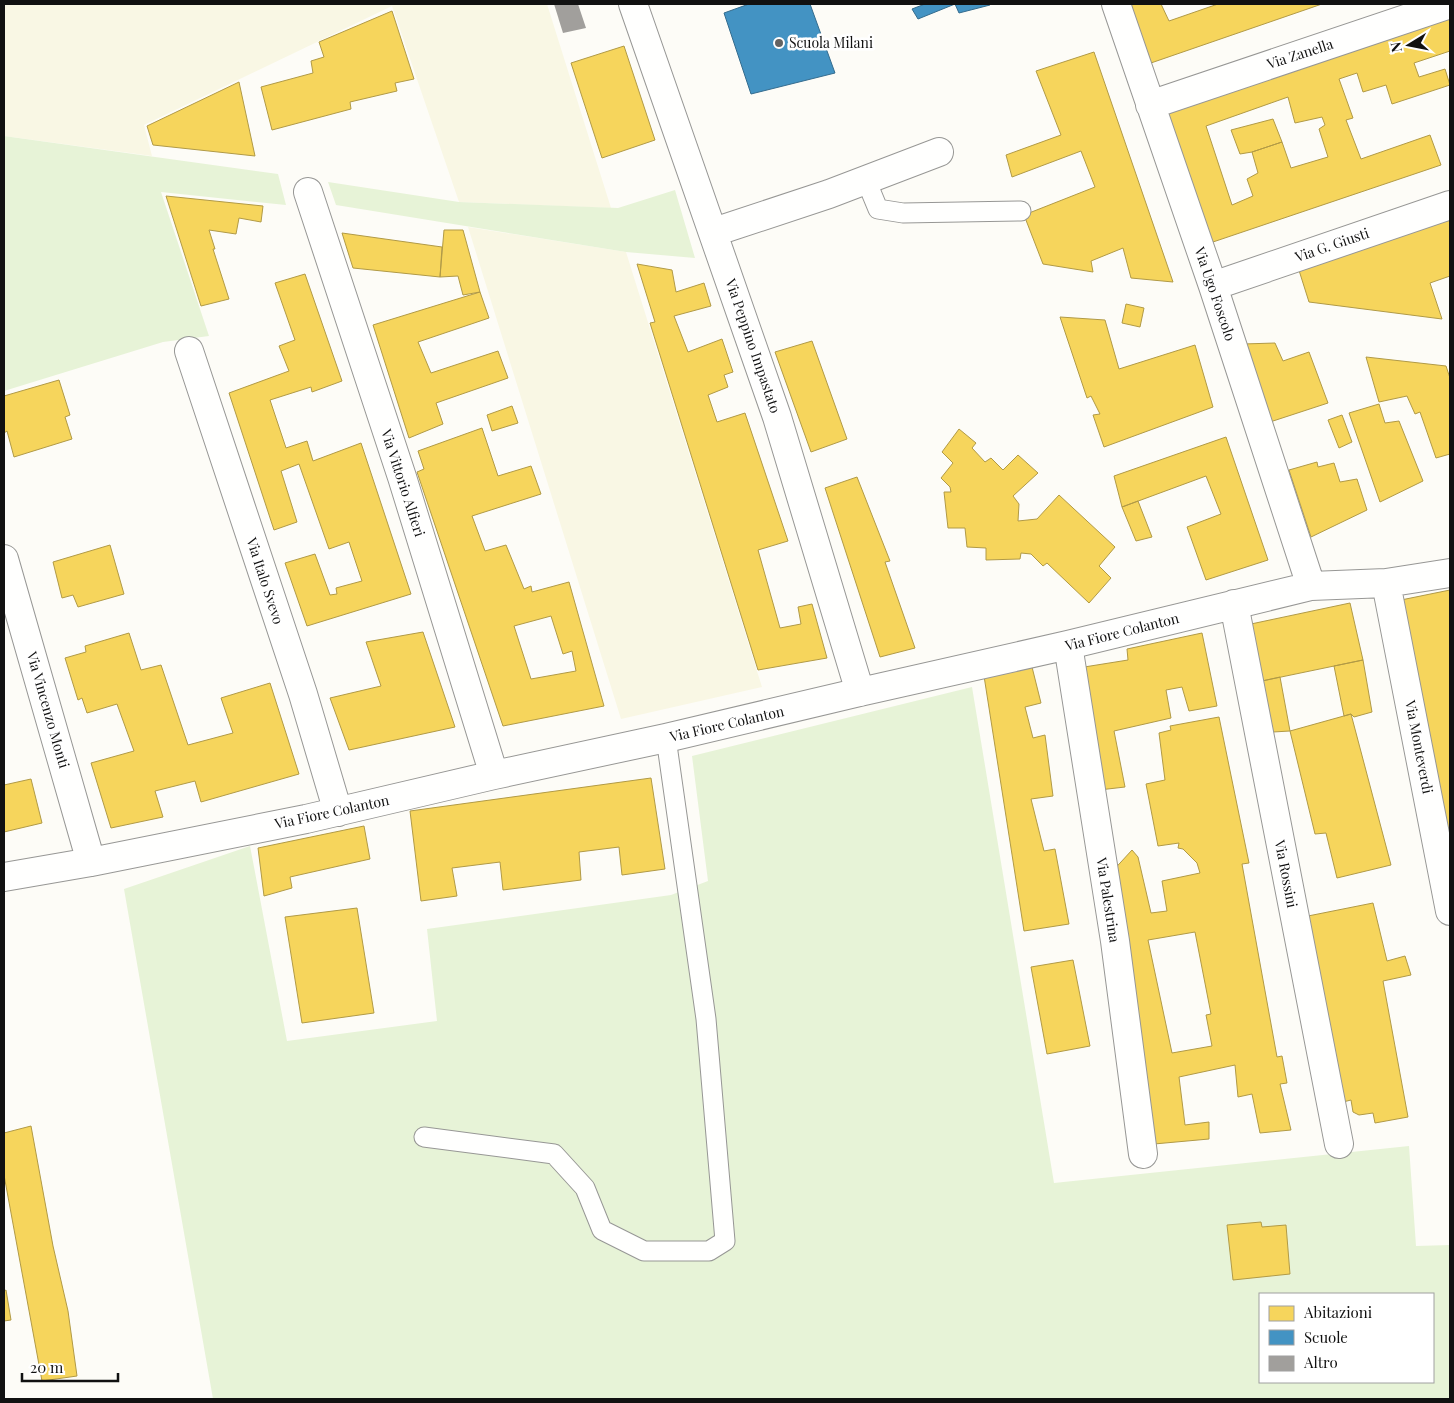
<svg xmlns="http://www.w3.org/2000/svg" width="1454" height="1403" viewBox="0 0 1454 1403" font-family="'Playfair Display',serif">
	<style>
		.farmland { fill: #f9f7e4 }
		.green { fill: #e7f3d7; fill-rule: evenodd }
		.homes { fill: #f6d55c; stroke: #b19a46; fill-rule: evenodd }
		.schools { fill: #4393c3; stroke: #346c8e }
		.building { fill: #a19f9c }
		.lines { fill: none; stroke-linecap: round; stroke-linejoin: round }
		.lane-casing { stroke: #979795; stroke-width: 21 }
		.street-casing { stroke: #979795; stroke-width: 30 }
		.lane { stroke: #fffffe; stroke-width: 19 }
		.street { stroke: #fffffe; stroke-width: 28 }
		.poi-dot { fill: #646362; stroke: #fff; stroke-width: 2 }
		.labels { text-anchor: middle; stroke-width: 5; stroke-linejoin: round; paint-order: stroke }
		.poi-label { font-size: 14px; fill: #111; stroke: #fff; text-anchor: start }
		.street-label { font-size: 14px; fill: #111; stroke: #fff }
	</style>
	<rect width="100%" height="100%" fill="#fdfcf7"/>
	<!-- farmland -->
	<path class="farmland" d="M 4,4 L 547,4 L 611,208 L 459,202 L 392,6 L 144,125 L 152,156 L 4,136 Z
		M 468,227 L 626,252 L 762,687 L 621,719 Z"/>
	<!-- green -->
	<path class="green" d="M 4,136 L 278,174 L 286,205 L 161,192 L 209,336 L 163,342 L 4,391 Z
		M 328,182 L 459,202 L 618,208 L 675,190 L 695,258 L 626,252 L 336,205 Z
		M 972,687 L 1054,1183 L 1409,1146 L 1416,1246 L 1450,1245 L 1450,1399 L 213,1399 L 124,889 L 250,846 L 287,1041 L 437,1021 L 427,929 L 671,895 L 708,881 L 692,756 ZM 1260,1294 L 1433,1294 L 1433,1382 L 1260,1382 Z"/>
	<!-- homes -->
	<path class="homes" d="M 1128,4 L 1161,4 L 1169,21 L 1218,4 L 1322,4 L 1148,64 Z
		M 392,11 L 414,79 L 395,83 L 397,91 L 350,102 L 351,109 L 272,130 L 261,87 L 313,73 L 311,61 L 324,57 L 319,42 Z
		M 1450,11 L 1450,51 L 1414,63 L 1419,77 L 1445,69 L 1450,85 L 1392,104 L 1386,85 L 1363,92 L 1357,73 L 1339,79 L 1353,118 L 1346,120 L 1361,159 L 1430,135 L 1441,165 L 1210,243 L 1163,106 ZM 1288,97 L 1295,123 L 1322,117 L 1325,125 L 1319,129 L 1328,157 L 1291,168 L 1282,142 L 1252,152 L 1258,173 L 1247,179 L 1253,196 L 1232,205 L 1206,126 Z
		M 624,46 L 655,140 L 602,158 L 571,63 Z
		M 1094,52 L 1173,282 L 1131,278 L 1123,248 L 1091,261 L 1093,272 L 1043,264 L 1024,215 L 1095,187 L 1081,151 L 1012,177 L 1006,155 L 1061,135 L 1036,71 Z
		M 239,82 L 255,156 L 153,145 L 147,126 Z
		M 1273,119 L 1282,142 L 1252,152 L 1240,154 L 1231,130 Z
		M 166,196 L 263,206 L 261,222 L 239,218 L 236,234 L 209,230 L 215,249 L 213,249 L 229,299 L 201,306 Z
		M 1450,211 L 1450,276 L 1430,283 L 1442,319 L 1309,302 L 1297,264 Z
		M 444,230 L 463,230 L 480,292 L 463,295 L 458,276 L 440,277 Z
		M 342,233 L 442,247 L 440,277 L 353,268 Z
		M 637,264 L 672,270 L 676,292 L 704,283 L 711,306 L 674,316 L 688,352 L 722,339 L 733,372 L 724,375 L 728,387 L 708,395 L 717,422 L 745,413 L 788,541 L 758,550 L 780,628 L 801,624 L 798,607 L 812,604 L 827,658 L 758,670 L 650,323 L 655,322 Z
		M 305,274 L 342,381 L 312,392 L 311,387 L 270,400 L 286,448 L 307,441 L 313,461 L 361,443 L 411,594 L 307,626 L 285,563 L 315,554 L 330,595 L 337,594 L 336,588 L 362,581 L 349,542 L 329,549 L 299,464 L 281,471 L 297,522 L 274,530 L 229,393 L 289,371 L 279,346 L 295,340 L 275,283 Z
		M 480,292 L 489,318 L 418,342 L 431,373 L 498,351 L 508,378 L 436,403 L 443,424 L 409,438 L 373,325 Z
		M 1126,304 L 1144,308 L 1140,327 L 1122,323 Z
		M 1060,317 L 1105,320 L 1119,369 L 1195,345 L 1213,407 L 1104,447 L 1093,415 L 1100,414 L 1091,396 L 1087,398 Z
		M 812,341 L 847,439 L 811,452 L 775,352 Z
		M 1275,343 L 1283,361 L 1309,352 L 1328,403 L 1270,422 L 1243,344 Z
		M 1366,357 L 1446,366 L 1450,378 L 1450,454 L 1436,458 L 1420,412 L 1415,414 L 1407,396 L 1379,402 Z
		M 59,380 L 70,415 L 65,417 L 72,439 L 14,457 L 7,431 L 4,433 L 4,396 Z
		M 1379,404 L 1385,423 L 1399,421 L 1423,481 L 1380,502 L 1349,413 Z
		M 512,406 L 518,423 L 492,431 L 487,415 Z
		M 1342,415 L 1352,442 L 1339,448 L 1328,420 Z
		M 482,428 L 498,476 L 531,466 L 541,494 L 472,516 L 485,551 L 506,545 L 524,589 L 531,586 L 532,592 L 569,582 L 604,706 L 503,726 L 417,472 L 424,469 L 418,451 ZM 551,616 L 563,654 L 572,651 L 576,671 L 531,679 L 514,626 Z
		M 959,429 L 976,443 L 972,448 L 985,462 L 991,458 L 1003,470 L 1018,455 L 1038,473 L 1013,496 L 1019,504 L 1018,521 L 1037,519 L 1059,495 L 1115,547 L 1099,566 L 1111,578 L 1089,603 L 1047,563 L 1043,566 L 1031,554 L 1021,553 L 1020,559 L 986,560 L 986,548 L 967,547 L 965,528 L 948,528 L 944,492 L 951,492 L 950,487 L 941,478 L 953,463 L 942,452 Z
		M 1226,437 L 1268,560 L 1206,580 L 1187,527 L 1221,514 L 1206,476 L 1122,507 L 1114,476 Z
		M 1317,462 L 1318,467 L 1334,463 L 1340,482 L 1357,479 L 1367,510 L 1311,537 L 1289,470 Z
		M 857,477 L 890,561 L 885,562 L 915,648 L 880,657 L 825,488 Z
		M 1138,501 L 1152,537 L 1136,541 L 1122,507 Z
		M 110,545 L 124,594 L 78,607 L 73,595 L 62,598 L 53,562 Z
		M 1450,590 L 1450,849 L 1401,600 Z
		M 1350,603 L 1363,660 L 1262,681 L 1251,624 Z
		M 423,632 L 455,727 L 349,750 L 330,698 L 381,686 L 366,642 Z
		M 129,633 L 141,670 L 161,665 L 188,745 L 233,733 L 221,698 L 270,683 L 299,774 L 201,802 L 195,781 L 155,791 L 163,817 L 111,828 L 91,763 L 134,751 L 117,704 L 87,713 L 82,698 L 78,700 L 65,658 L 86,652 L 85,646 Z
		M 1202,633 L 1217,706 L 1189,711 L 1182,687 L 1166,690 L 1171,718 L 1114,731 L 1125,787 L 1099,790 L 1078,668 L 1128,660 L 1127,649 Z
		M 1363,660 L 1372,712 L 1354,717 L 1351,714 L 1344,716 L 1334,666 Z
		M 1032,667 L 1041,703 L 1025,707 L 1033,738 L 1045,735 L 1053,796 L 1031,799 L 1044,851 L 1055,849 L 1069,924 L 1024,931 L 984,676 Z
		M 1280,677 L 1290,731 L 1273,732 L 1262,681 Z
		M 1351,714 L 1391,865 L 1337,878 L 1326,833 L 1315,834 L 1290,731 Z
		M 1219,717 L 1249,863 L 1242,864 L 1277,1057 L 1282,1056 L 1287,1083 L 1280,1084 L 1291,1130 L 1260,1133 L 1252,1094 L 1238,1097 L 1235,1065 L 1179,1077 L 1185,1125 L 1209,1122 L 1209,1139 L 1154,1144 L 1109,875 L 1132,850 L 1138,857 L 1151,913 L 1167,911 L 1162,881 L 1200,873 L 1197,863 L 1183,849 L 1178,848 L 1179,843 L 1158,846 L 1146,784 L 1165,780 L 1159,733 L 1171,730 L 1170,726 ZM 1195,932 L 1211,1014 L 1206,1015 L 1212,1046 L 1172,1053 L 1148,940 Z
		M 651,778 L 665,869 L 622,875 L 619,847 L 579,852 L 581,880 L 503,890 L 500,862 L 452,868 L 457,896 L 421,901 L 410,811 Z
		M 31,779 L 42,823 L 4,832 L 4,785 Z
		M 364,826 L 370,859 L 290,877 L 292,888 L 264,896 L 258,848 Z
		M 1373,903 L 1387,961 L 1405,956 L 1411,975 L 1383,981 L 1408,1117 L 1375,1123 L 1373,1113 L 1359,1115 L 1353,1112 L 1351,1100 L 1339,1103 L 1303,917 Z
		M 357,908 L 374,1013 L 302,1023 L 285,917 Z
		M 1073,960 L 1090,1046 L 1047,1054 L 1031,967 Z
		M 31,1126 L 53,1246 L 68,1311 L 77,1376 L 42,1381 L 4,1175 L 4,1133 Z
		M 1261,1222 L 1262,1227 L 1286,1225 L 1290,1274 L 1233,1280 L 1227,1225 Z
		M 6,1290 L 11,1320 L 4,1321 L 4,1291 Z"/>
	<!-- schools -->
	<path class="schools" d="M 749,4 L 810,4 L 835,73 L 751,94 L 724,13 Z
		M 925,4 L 989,4 L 990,5 L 959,13 L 955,4 L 918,19 L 912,9 Z"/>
	<!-- building -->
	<path class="building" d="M 554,4 L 578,4 L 586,28 L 563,33 Z"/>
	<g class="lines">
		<defs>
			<path id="lane" d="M 866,180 L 878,209 L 903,213 L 1021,211
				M 424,1137 L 554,1154 L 585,1188 L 602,1230 L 644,1251 L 709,1251 L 725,1241 L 706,1019 L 666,738"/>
			<path id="street" d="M 633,4 L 777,417 L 860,692
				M 1116,4 L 1213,286 L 1311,586
				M 1150,105 L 1450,4
				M 308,192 L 402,477 L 494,775
				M 714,232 L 829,194 L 939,152
				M 1213,286 L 1450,205
				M 189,351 L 303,694 L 338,812
				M 4,559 L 91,862
				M 1386,583 L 1450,911
				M 1234,604 L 1339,1144
				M 1068,645 L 1115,941 L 1143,1154
				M 4,877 L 91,862 L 306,819 L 494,775 L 666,738 L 860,692 L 1068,645 L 1311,586 L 1386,583 L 1450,573"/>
		</defs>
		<!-- lane casing -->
		<use href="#lane" class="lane-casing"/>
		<!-- street casing -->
		<use href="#street" class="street-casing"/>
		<!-- lane -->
		<use href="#lane" class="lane"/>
		<!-- street -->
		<use href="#street" class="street"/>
	</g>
	<!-- markers -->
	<circle class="poi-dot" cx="779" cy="43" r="5"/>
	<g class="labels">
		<!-- poi labels -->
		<g class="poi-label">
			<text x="789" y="48">Scuola Milani</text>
		</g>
		<!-- street labels -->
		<g class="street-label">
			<text transform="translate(1300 54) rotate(-18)" y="5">Via Zanella</text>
			<text transform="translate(1332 245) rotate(-19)" y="5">Via G. Giusti</text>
			<text transform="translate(1215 294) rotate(71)" y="5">Via Ugo Foscolo</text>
			<text transform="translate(753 346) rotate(71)" y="5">Via Peppino Impastato</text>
			<text transform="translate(403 483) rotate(72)" y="5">Via Vittorio Alfieri</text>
			<text transform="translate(265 581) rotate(72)" y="5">Via Italo Svevo</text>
			<text transform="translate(1122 632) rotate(-14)" y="5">Via Fiore Colanton</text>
			<text transform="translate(48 710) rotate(74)" y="5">Via Vincenzo Monti</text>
			<text transform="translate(727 724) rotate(-13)" y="5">Via Fiore Colanton</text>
			<text transform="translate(1419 747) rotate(79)" y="5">Via Monteverdi</text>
			<text transform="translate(332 812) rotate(-12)" y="5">Via Fiore Colanton</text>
			<text transform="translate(1286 874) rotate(79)" y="5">Via Rossini</text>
			<text transform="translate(1108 900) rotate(81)" y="5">Via Palestrina</text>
		</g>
	</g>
	<!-- border -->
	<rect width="1454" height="1403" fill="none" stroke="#111111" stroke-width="10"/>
	<!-- legend -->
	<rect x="1259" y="1293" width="175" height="90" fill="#ffffff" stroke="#a0a0a0"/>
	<rect x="1269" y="1306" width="25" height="15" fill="#f6d55c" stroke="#a0a0a0"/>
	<text x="1304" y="1318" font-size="15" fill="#111111">Abitazioni</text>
	<rect x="1269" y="1330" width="25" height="15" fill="#4393c3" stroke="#a0a0a0"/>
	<text x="1304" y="1343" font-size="15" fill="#111111">Scuole</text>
	<rect x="1269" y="1356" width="25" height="15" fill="#a19f9c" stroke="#a0a0a0"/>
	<text x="1304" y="1368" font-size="15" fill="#111111">Altro</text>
	<!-- north arrow -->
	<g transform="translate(1409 45) rotate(260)" stroke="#ffffff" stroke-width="4" paint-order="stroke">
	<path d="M0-4L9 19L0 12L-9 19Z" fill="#111111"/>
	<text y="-8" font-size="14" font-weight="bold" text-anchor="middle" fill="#111111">N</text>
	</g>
	<!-- scale -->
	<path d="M22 1373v8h96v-8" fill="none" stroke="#111111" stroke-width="2.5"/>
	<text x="30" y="1373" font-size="15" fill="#111111" stroke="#ffffff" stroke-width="4" paint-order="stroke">20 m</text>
</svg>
